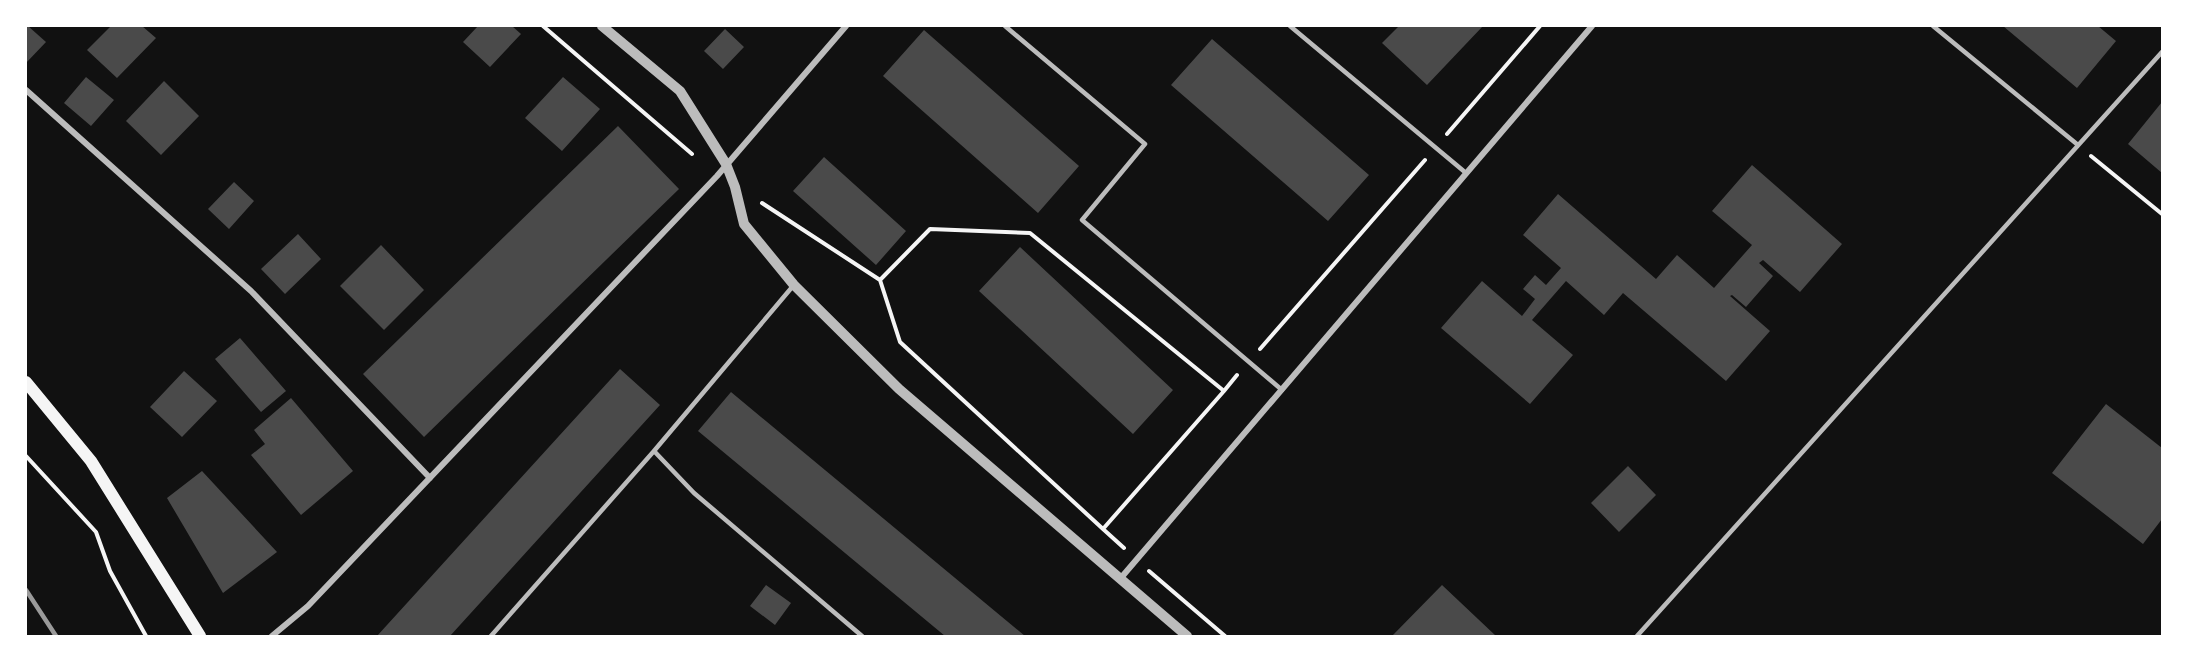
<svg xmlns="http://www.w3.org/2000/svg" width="2188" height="662" viewBox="0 0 2188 662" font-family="'Noto Sans',sans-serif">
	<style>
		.building { fill: #4a4a4a }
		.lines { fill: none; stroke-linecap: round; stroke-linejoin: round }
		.path { stroke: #f5f5f5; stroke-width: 4 }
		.service { stroke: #bcbcbc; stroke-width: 4.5 }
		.minor { stroke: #bcbcbc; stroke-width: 6 }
		.tertiary { stroke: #bcbcbc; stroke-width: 10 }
		.secondary { stroke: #f5f5f5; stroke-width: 12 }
		.rail { stroke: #9a9a9a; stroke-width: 4.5 }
	</style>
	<rect width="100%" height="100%" fill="#111"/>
	<!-- building -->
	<path class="building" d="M 26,26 L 28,26 L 46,42 L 26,63 Z
		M 111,26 L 142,26 L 156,38 L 117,78 L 87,50 Z
		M 478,26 L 512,26 L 521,34 L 490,67 L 463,42 Z
		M 1399,26 L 1483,26 L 1427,85 L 1382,43 Z
		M 2003,26 L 2098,26 L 2116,41 L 2077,88 Z
		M 725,29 L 744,47 L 723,69 L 704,51 Z
		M 924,30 L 1079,166 L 1038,213 L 883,76 Z
		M 1212,39 L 1369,175 L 1328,221 L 1171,85 Z
		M 86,77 L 114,100 L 91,126 L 64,103 Z
		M 563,77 L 600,109 L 562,151 L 525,118 Z
		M 164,81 L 199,116 L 161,155 L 126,121 Z
		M 2162,102 L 2162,173 L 2128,144 Z
		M 618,126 L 679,189 L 424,437 L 363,374 Z
		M 824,157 L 906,231 L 876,265 L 793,191 Z
		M 1752,165 L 1842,244 L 1800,292 L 1763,260 L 1759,263 L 1773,276 L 1746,307 L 1732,295 L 1730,296 L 1770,331 L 1726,381 L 1623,293 L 1604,315 L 1566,281 L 1532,320 L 1573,355 L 1530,404 L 1441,328 L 1482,281 L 1522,316 L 1535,299 L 1523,289 L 1535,275 L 1546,285 L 1561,268 L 1523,235 L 1558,194 L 1656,279 L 1677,255 L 1714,288 L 1752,245 L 1712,211 Z
		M 234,182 L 254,201 L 229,229 L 208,209 Z
		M 298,234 L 321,259 L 285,294 L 261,269 Z
		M 381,245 L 424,290 L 384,330 L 340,286 Z
		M 1020,247 L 1173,390 L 1133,434 L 979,291 Z
		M 240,338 L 286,391 L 261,412 L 215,359 Z
		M 620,369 L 660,405 L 450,636 L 377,636 Z
		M 184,371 L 217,401 L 182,437 L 150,407 Z
		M 731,392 L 1025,636 L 945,636 L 698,431 Z
		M 291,398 L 353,471 L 301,515 L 251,455 L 265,444 L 254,430 Z
		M 2106,404 L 2162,448 L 2162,519 L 2143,544 L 2052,473 Z
		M 1628,466 L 1656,495 L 1619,532 L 1591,503 Z
		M 202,471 L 277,552 L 223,593 L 167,498 Z
		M 766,585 L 791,603 L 775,625 L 750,606 Z
		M 1442,585 L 1496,636 L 1392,636 Z"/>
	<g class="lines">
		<!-- path -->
		<path class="path" d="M 543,26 L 692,154
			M 1447,134 L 1540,26
			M 2091,156 L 2162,214
			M 762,203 L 880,280
			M 1260,349 L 1425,160
			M 26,456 L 96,532 L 110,571 L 146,636
			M 1103,529 L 900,342 L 880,280 L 930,229 L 1030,233 L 1224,391 L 1237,375
			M 1124,548 L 1103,529 L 1224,391
			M 1149,571 L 1225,636"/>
		<!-- service -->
		<path class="service" d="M 1005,26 L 1145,144 L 1082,220 L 1282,390
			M 1290,26 L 1466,173
			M 1933,26 L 2078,145
			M 654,451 L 694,493 L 862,636
			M 491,636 L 654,451 L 793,286
			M 1637,636 L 2162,52"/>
		<!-- minor -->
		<path class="minor" d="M 26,90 L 251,291 L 430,478
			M 1120,579 L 1592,26
			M 272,636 L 308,606 L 717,176 L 846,26"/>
		<!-- tertiary -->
		<path class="tertiary" d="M 602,26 L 680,91 L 726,164 L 735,187 L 744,224 L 794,285 L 899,389 L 1187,636"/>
		<!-- secondary -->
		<path class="secondary" d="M 26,382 L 91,461 L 200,636"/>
		<!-- rail -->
		<path class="rail" d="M 26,590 L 56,636"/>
	</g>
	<!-- border -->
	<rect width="2188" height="662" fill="none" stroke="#ffffff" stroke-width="54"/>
</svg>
